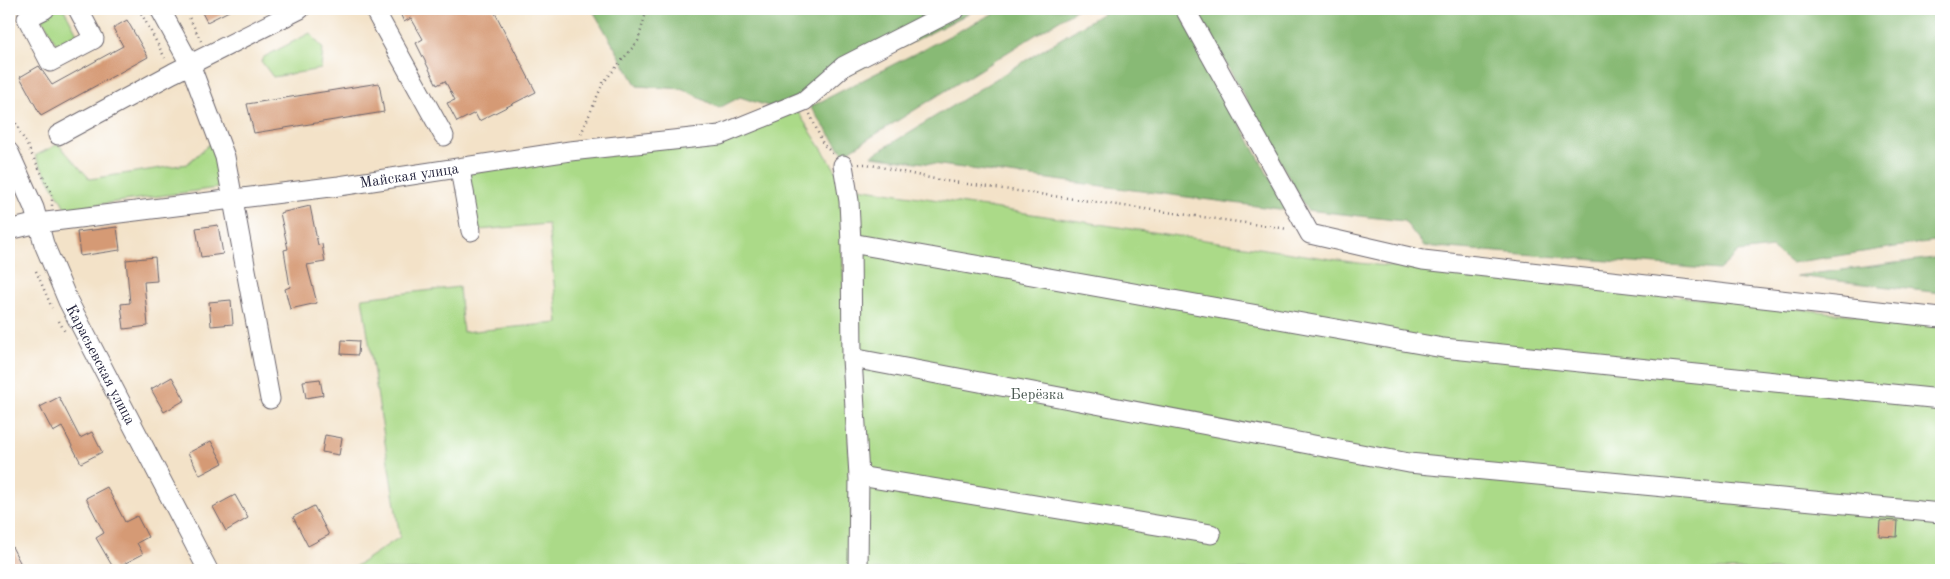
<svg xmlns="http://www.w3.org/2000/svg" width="1950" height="579" viewBox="0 0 1950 579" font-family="'Old Standard TT',serif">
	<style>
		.green { fill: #abda88; stroke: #667e62 }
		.forest { fill: #88ba74; stroke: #556e58 }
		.building { fill: #d59a74 }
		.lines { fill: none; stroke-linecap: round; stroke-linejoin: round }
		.minor-casing { stroke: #6b656c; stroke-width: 21 }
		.path { stroke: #6b656c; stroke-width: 2.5; stroke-dasharray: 1 4; stroke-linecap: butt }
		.minor { stroke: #fff; stroke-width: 19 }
		.labels { text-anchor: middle; stroke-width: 4; stroke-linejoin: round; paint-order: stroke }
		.street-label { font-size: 15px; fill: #22223b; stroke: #fff }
		.park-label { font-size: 15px; fill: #4b5952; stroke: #fff }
	</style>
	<rect width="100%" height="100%" fill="#fff"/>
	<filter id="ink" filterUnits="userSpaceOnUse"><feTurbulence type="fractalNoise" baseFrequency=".02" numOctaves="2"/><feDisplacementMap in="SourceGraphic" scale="10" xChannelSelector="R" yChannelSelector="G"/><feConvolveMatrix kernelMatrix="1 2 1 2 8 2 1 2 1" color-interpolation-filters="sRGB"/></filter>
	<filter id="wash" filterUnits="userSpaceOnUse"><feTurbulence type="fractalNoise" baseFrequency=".0096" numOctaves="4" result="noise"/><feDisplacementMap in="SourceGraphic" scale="20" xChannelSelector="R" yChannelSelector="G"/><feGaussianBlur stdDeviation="1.12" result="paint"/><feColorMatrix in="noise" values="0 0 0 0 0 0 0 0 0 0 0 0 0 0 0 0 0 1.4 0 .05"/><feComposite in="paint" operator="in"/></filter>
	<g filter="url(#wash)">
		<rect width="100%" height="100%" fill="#f3e2c8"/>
		<!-- green -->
		<path class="green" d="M 52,9 L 64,9 L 80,39 L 59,50 L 41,15 Z
			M 310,33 L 323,49 L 321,69 L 273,77 L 261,61 L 264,57 Z
			M 798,112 L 840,177 L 853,570 L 350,570 L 400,537 L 362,298 L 459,287 L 463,332 L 558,323 L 548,224 L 479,230 L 468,173 Z
			M 212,142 L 224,187 L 66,209 L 35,156 L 58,144 L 90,179 L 187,164 Z
			M 852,187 L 1358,263 L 1941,324 L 1941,570 L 863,570 Z"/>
		<!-- forest -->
		<path class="forest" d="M 592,9 L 977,9 L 780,110 L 740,97 L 719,108 L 683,89 L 637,86 Z
			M 1002,9 L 1077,9 L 844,154 L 810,107 Z
			M 1109,9 L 1178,9 L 1287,210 L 871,156 Z
			M 1196,9 L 1941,9 L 1941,240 L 1791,263 L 1772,248 L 1739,252 L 1719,270 L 1424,246 L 1404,221 L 1307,210 Z
			M 1941,257 L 1941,293 L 1796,276 Z"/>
		<g id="blocks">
			<!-- building -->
			<path class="building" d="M 200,9 L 233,9 L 207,22 Z
				M 398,9 L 493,9 L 536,92 L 479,121 L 475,113 L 457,122 L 447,103 L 455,100 L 445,81 L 437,85 L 416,43 L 423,39 L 411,18 L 404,22 Z
				M 127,20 L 148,57 L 41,116 L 20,77 L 39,66 L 52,85 L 123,46 L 113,28 Z
				M 379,83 L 384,112 L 254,133 L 247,104 Z
				M 310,206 L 318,245 L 322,244 L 325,262 L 307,265 L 317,303 L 290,309 L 285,289 L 290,287 L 284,250 L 288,249 L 280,213 Z
				M 218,225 L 223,254 L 201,257 L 196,228 Z
				M 117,227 L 120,250 L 80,256 L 77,232 Z
				M 155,257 L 157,281 L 144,282 L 148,326 L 124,329 L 121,304 L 130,303 L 126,260 Z
				M 231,300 L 233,324 L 211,326 L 209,302 Z
				M 342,340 L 359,341 L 358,355 L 341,354 Z
				M 172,377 L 185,400 L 164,412 L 151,389 Z
				M 320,379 L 323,395 L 306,398 L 303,381 Z
				M 59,397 L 80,438 L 92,432 L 102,452 L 81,463 L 62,427 L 53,432 L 40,407 Z
				M 325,435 L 342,438 L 339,455 L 322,452 Z
				M 211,441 L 223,463 L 200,475 L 188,453 Z
				M 107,487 L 125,522 L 137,516 L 148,537 L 137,543 L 143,554 L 114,569 L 96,538 L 104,533 L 86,498 Z
				M 235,495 L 248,518 L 226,531 L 213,507 Z
				M 314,506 L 329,535 L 308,546 L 293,517 Z
				M 1880,520 L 1898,521 L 1897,537 L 1879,536 Z
				M 9,541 L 24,570 L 9,570 Z"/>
		</g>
	</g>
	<g filter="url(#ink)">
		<use href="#blocks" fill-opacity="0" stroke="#6b656c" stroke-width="1"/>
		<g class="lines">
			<defs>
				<g id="minor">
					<path d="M 45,9 L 27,18 L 50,62 L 94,39 L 78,9"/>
					<path d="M 160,9 L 190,64 L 225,157 L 270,399"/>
					<path d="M 374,9 L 444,136"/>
					<path d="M 1185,9 L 1310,234 L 1423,260 L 1941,318"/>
					<path d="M 58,135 L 173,73 L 300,9"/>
					<path id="s1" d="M 9,152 L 34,208 L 44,244 L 68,301 L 208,570"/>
					<path d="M 843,165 L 849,201 L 851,243 L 852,358 L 859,476 L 858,570"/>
					<path d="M 460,169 L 471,231"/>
					<path id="s2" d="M 9,230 L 38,223 L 339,186 L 570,151 L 720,135 L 804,101 L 844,66 L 956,9"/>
					<path d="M 851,243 L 1443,348 L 1941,399"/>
					<path d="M 852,358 L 1409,463 L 1941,513"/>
					<path d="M 859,476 L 1211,534"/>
				</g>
			</defs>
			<!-- minor casing -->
			<use href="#minor" class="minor-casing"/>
			<!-- path -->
			<path class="path" d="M 139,9 L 165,58
				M 185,9 L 201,41
				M 9,110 L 52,194 L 52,206
				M 810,114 L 823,144 L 833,154
				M 581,134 L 603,83 L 638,41 L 647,9
				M 859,164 L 867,164 L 939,180 L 1288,229
				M 9,200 L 14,212
				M 36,271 L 52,308
				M 59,321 L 65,332"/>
			<!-- minor -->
			<use href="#minor" class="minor"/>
		</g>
	</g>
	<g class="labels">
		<!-- street labels -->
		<g class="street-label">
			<text dy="5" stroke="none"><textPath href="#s2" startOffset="404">Майская улица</textPath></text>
			<text dy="5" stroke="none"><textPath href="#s1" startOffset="232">Карасьевская улица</textPath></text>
		</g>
		<!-- park labels -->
		<g class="park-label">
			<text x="1037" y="399">Берёзка</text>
		</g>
	</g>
	<!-- margin -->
	<rect width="1950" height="579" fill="none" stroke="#fff" stroke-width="30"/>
</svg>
